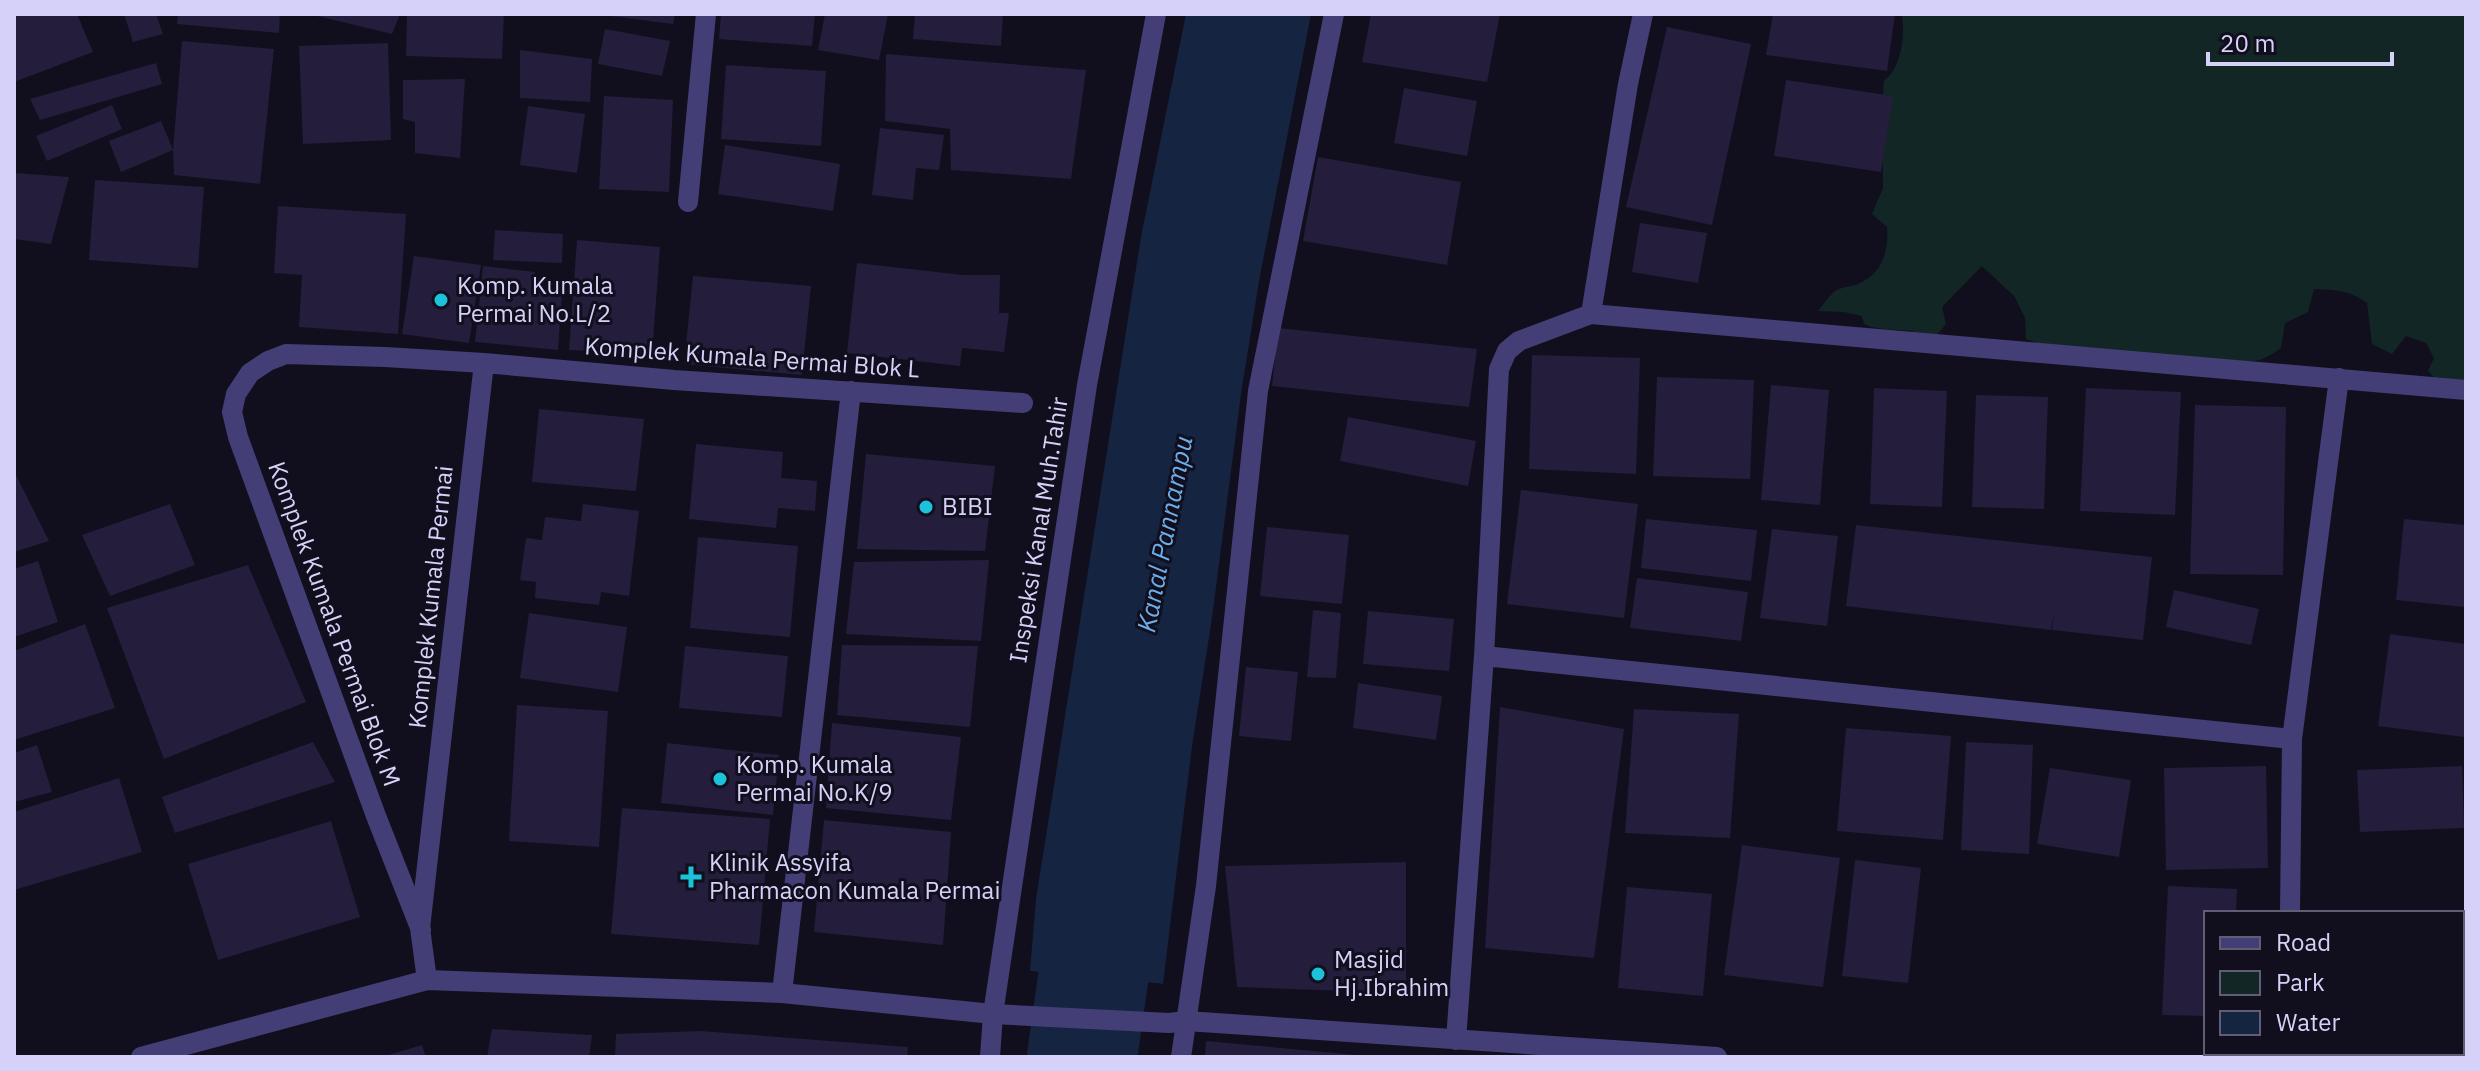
<svg xmlns="http://www.w3.org/2000/svg" width="2480" height="1071" viewBox="0 0 2480 1071" font-family="'IBM Plex Sans',sans-serif">
	<style>
		.green { fill: #122626 }
		.water { fill: #152541 }
		.pier { fill: #110f1d }
		.lines { fill: none; stroke-linecap: round; stroke-linejoin: round }
		.river { stroke: #152541; stroke-width: 110 }
		.building { fill: #241d3c }
		.minor { stroke: #433f76; stroke-width: 20 }
		.tertiary { stroke: #433f76; stroke-width: 20 }
		.poi-dot { fill: #1cc2da; stroke: #110f1d; stroke-width: 3 }
		.labels { text-anchor: middle; stroke-width: 6; stroke-linejoin: round; paint-order: stroke }
		.poi-label { font-size: 24px; fill: #d6d1f9; stroke: #110f1d; text-anchor: start }
		.street-label { font-size: 24px; fill: #d6d1f9; stroke: #110f1d }
		.water-label { font-size: 26px; font-style: italic; fill: #6caeec; stroke: #110f1d }
	</style>
	<rect width="100%" height="100%" fill="#110f1d"/>
	<!-- green -->
	<path class="green" d="M 1902,14 L 2466,14 L 2466,389 L 2438,382 L 2428,371 L 2434,358 L 2426,343 L 2406,336 L 2392,354 L 2372,344 L 2367,303 C 2350,290 2334,290 2314,289 L 2308,312 L 2285,323 L 2281,348 C 2250,371 2247,356 2216,361 L 2043,345 L 2026,339 L 2025,318 L 2015,297 L 1982,266 L 1942,307 L 1946,324 L 1935,337 L 1916,337 L 1913,331 C 1896,329 1879,331 1864,324 L 1862,316 L 1844,312 L 1818,311 C 1823,305 1828,297 1834,292 C 1840,287 1850,287 1858,284 C 1882,274 1889,252 1887,227 L 1872,214 L 1883,188 L 1882,107 L 1884,81 C 1902,67 1905,36 1902,14 Z"/>
	<!-- water -->
	<path class="water" d="M 1186,14 L 1311,14 L 1259,281 L 1241,394 L 1212,618 L 1192,746 L 1163,984 L 1030,971 L 1036,899 L 1141,237 Z"/>
	<!-- pier -->
	<path class="pier" d="M 1026,971 L 1163,984 L 1167,984 L 1163,988 L 1030,975 Z"/>
	<g class="lines">
		<!-- river -->
		<path class="river" d="M 1082,1057 L 1115,825"/>
	</g>
	<!-- building -->
	<path class="building" d="M 14,14 L 77,14 L 93,52 L 14,82 Z
		M 124,14 L 156,14 L 163,34 L 133,42 Z
		M 178,14 L 280,14 L 279,33 L 177,24 Z
		M 309,14 L 400,14 L 392,34 Z
		M 407,14 L 504,14 L 502,59 L 406,56 Z
		M 611,14 L 675,14 L 673,24 L 611,16 Z
		M 721,14 L 815,14 L 812,46 L 719,39 Z
		M 825,14 L 888,14 L 879,60 L 818,50 Z
		M 915,14 L 1003,14 L 1001,46 L 913,39 Z
		M 1371,14 L 1500,14 L 1487,82 L 1362,62 Z
		M 1773,14 L 1895,14 L 1887,71 L 1766,55 Z
		M 1667,27 L 1751,44 L 1712,225 L 1626,207 Z
		M 605,29 L 670,41 L 662,76 L 598,64 Z
		M 182,41 L 274,49 L 260,184 L 174,175 L 173,150 Z
		M 388,43 L 391,140 L 303,144 L 299,46 Z
		M 520,50 L 592,59 L 590,102 L 520,98 Z
		M 886,54 L 1086,70 L 1071,179 L 951,170 L 950,129 L 885,121 Z
		M 156,63 L 162,84 L 40,120 L 30,99 Z
		M 726,65 L 826,71 L 821,146 L 721,139 Z
		M 465,79 L 460,158 L 415,153 L 415,122 L 403,119 L 403,80 Z
		M 1786,80 L 1893,96 L 1881,172 L 1774,156 Z
		M 1404,88 L 1477,101 L 1467,156 L 1394,143 Z
		M 604,96 L 673,100 L 669,192 L 599,189 Z
		M 112,105 L 122,129 L 47,161 L 36,136 Z
		M 528,106 L 585,114 L 577,173 L 520,165 Z
		M 161,121 L 173,150 L 121,172 L 109,141 Z
		M 880,128 L 944,135 L 939,170 L 916,168 L 913,200 L 872,195 Z
		M 725,145 L 840,164 L 833,211 L 718,194 Z
		M 1318,157 L 1461,182 L 1447,265 L 1303,241 Z
		M 14,173 L 69,177 L 51,244 L 14,239 Z
		M 95,180 L 204,187 L 198,268 L 89,260 Z
		M 278,206 L 406,214 L 398,334 L 299,327 L 302,275 L 274,273 Z
		M 1640,223 L 1707,233 L 1698,283 L 1632,272 Z
		M 495,230 L 563,234 L 562,263 L 493,260 Z
		M 577,240 L 660,247 L 652,355 L 569,350 Z
		M 414,256 L 481,265 L 469,343 L 402,334 Z
		M 857,263 L 963,275 L 1000,275 L 999,313 L 1009,313 L 1004,352 L 962,348 L 960,366 L 847,353 Z
		M 483,266 L 535,272 L 534,292 L 562,292 L 558,350 L 475,342 Z
		M 693,276 L 811,286 L 802,375 L 684,364 Z
		M 1278,328 L 1477,349 L 1469,407 L 1272,386 Z
		M 1532,355 L 1640,358 L 1636,474 L 1529,469 Z
		M 1657,377 L 1754,380 L 1750,479 L 1653,476 Z
		M 1771,385 L 1829,390 L 1820,505 L 1761,500 Z
		M 1874,388 L 1947,391 L 1942,507 L 1870,504 Z
		M 2086,388 L 2181,392 L 2175,515 L 2080,511 Z
		M 1976,395 L 2048,397 L 2044,509 L 1972,507 Z
		M 2195,405 L 2286,407 L 2283,575 L 2190,574 Z
		M 539,409 L 644,419 L 636,491 L 532,482 Z
		M 1348,417 L 1476,441 L 1468,486 L 1340,461 Z
		M 696,444 L 783,452 L 781,478 L 817,481 L 815,511 L 778,508 L 776,528 L 689,519 Z
		M 866,454 L 995,466 L 985,551 L 857,549 Z
		M 14,471 L 49,541 L 14,552 Z
		M 1521,490 L 1638,504 L 1624,618 L 1507,604 Z
		M 170,504 L 195,565 L 110,596 L 82,535 Z
		M 583,504 L 639,511 L 629,596 L 601,592 L 599,605 L 535,598 L 536,582 L 520,580 L 526,538 L 542,540 L 545,517 L 581,521 Z
		M 1646,519 L 1757,530 L 1751,581 L 1641,568 Z
		M 2404,519 L 2466,525 L 2464,607 L 2396,600 Z
		M 1856,525 L 2152,557 L 2143,640 L 2052,630 L 2054,611 L 2051,630 L 1846,606 Z
		M 1267,527 L 1349,535 L 1342,604 L 1260,596 Z
		M 1772,529 L 1838,536 L 1827,626 L 1760,618 Z
		M 698,537 L 798,546 L 790,637 L 690,628 Z
		M 989,560 L 981,641 L 846,634 L 854,562 Z
		M 38,561 L 58,622 L 14,637 L 14,569 Z
		M 248,565 L 306,702 L 164,759 L 107,608 Z
		M 1637,578 L 1748,592 L 1741,641 L 1630,628 Z
		M 2174,590 L 2259,609 L 2251,645 L 2166,627 Z
		M 1313,610 L 1341,613 L 1336,678 L 1307,677 Z
		M 1368,611 L 1454,619 L 1449,671 L 1363,664 Z
		M 529,613 L 627,627 L 618,692 L 520,678 Z
		M 85,624 L 115,708 L 14,740 L 14,651 Z
		M 2390,634 L 2466,644 L 2466,719 L 2464,737 L 2378,726 Z
		M 842,645 L 978,646 L 970,727 L 837,715 Z
		M 685,646 L 788,656 L 782,717 L 679,708 Z
		M 1246,667 L 1298,672 L 1291,741 L 1239,736 Z
		M 1358,683 L 1442,696 L 1436,740 L 1353,728 Z
		M 517,705 L 608,711 L 599,847 L 509,841 Z
		M 1500,707 L 1624,729 L 1594,958 L 1485,948 Z
		M 1634,709 L 1739,714 L 1730,838 L 1625,833 Z
		M 832,723 L 961,737 L 951,820 L 826,808 Z
		M 1846,728 L 1951,736 L 1943,840 L 1837,831 Z
		M 313,742 L 335,782 L 175,833 L 162,797 Z
		M 1966,742 L 2033,745 L 2029,854 L 1961,850 Z
		M 667,743 L 779,755 L 773,815 L 661,803 Z
		M 37,745 L 52,792 L 14,802 L 14,753 Z
		M 2266,766 L 2268,868 L 2166,870 L 2164,768 Z
		M 2462,766 L 2464,828 L 2360,832 L 2357,770 Z
		M 2050,768 L 2131,780 L 2119,857 L 2037,844 Z
		M 119,778 L 142,852 L 14,890 L 14,812 Z
		M 622,808 L 770,819 L 759,945 L 611,934 Z
		M 824,820 L 951,832 L 943,945 L 814,932 Z
		M 331,821 L 360,917 L 218,960 L 188,864 Z
		M 1742,845 L 1840,858 L 1823,987 L 1724,975 Z
		M 1855,860 L 1921,868 L 1908,983 L 1842,976 Z
		M 1406,862 L 1406,993 L 1237,987 L 1225,866 Z
		M 2168,886 L 2237,889 L 2236,913 L 2206,913 L 2206,1016 L 2162,1015 Z
		M 1627,887 L 1712,894 L 1703,996 L 1618,988 Z
		M 492,1029 L 592,1035 L 589,1057 L 487,1057 Z
		M 701,1031 L 908,1047 L 907,1057 L 615,1057 L 616,1034 Z
		M 1206,1041 L 1357,1055 L 1357,1057 L 1205,1057 Z
		M 422,1045 L 426,1057 L 385,1057 L 385,1056 Z"/>
	<g class="lines">
		<!-- minor -->
		<path class="minor" d="M 688,202 L 706,14
			M 1591,314 L 1628,84 L 1643,14
			M 1484,656 L 2292,739
			M 2290,913 L 2292,739 L 2339,378
			M 421,930 L 376,816 L 238,437 L 232,412 L 236,394 L 250,373 L 268,361 L 286,354 L 385,357 L 484,363 L 674,380 L 1023,403
			M 427,980 L 420,928 L 484,363
			M 782,993 L 851,391
			M 1456,1040 L 1484,656 L 1499,369 L 1507,351 L 1519,341 L 1591,314 L 2466,390
			M 990,1057 L 993,1014 L 1087,385 L 1156,14
			M 1181,1057 L 1206,886 L 1258,391 L 1334,14
			M 2288,1057 L 2288,1053"/>
		<!-- tertiary -->
		<path class="tertiary" d="M 141,1057 L 427,980 L 782,993 L 993,1014 L 1169,1023 L 1186,1021 L 1717,1057"/>
	</g>
	<!-- markers -->
	<g class="poi-dot">
		<circle cx="441" cy="300" r="8"/>
		<circle cx="926" cy="507" r="8"/>
		<circle cx="720" cy="779" r="8"/>
		<path d="M687 865h8v8h8v8h-8v8h-8v-8h-8v-8h8z"/>
		<circle cx="1318" cy="974" r="8"/>
	</g>
	<g class="labels">
		<!-- poi labels -->
		<g class="poi-label">
			<text x="457" y="294">Komp. Kumala<tspan x="457" dy="28">Permai No.L/2</tspan></text>
			<text x="942" y="515">BIBI</text>
			<text x="736" y="773">Komp. Kumala<tspan x="736" dy="28">Permai No.K/9</tspan></text>
			<text x="709" y="871">Klinik Assyifa<tspan x="709" dy="28">Pharmacon Kumala Permai</tspan></text>
			<text x="1334" y="968">Masjid<tspan x="1334" dy="28">Hj.Ibrahim</tspan></text>
		</g>
		<!-- street labels -->
		<g class="street-label">
			<text transform="translate(752 358) rotate(4)" y="8">Komplek Kumala Permai Blok L</text>
			<text transform="translate(1039 530) rotate(-81)" y="8">Inspeksi Kanal Muh.Tahir</text>
			<text transform="translate(431 597) rotate(-84)" y="8">Komplek Kumala Permai</text>
			<text transform="translate(334 624) rotate(70)" y="8">Komplek Kumala Permai Blok M</text>
		</g>
		<!-- water labels -->
		<g class="water-label">
			<text transform="translate(1165 534) rotate(-79)" y="9">Kanal Pannampu</text>
		</g>
	</g>
	<!-- border -->
	<rect width="2480" height="1071" fill="none" stroke="#d6d1f9" stroke-width="32"/>
	<!-- legend -->
	<rect x="2204" y="911" width="260" height="144" fill="#110f1d" stroke="#605d75" stroke-width="2"/>
	<rect x="2220" y="937" width="40" height="12" fill="#433f76" stroke="#605d75" stroke-width="2"/>
	<text x="2276" y="951" font-size="24" fill="#d6d1f9">Road</text>
	<rect x="2220" y="971" width="40" height="24" fill="#122626" stroke="#605d75" stroke-width="2"/>
	<text x="2276" y="991" font-size="24" fill="#d6d1f9">Park</text>
	<rect x="2220" y="1011" width="40" height="24" fill="#152541" stroke="#605d75" stroke-width="2"/>
	<text x="2276" y="1031" font-size="24" fill="#d6d1f9">Water</text>
	<!-- scale -->
	<path d="M2208 52v12h184v-12" fill="none" stroke="#d6d1f9" stroke-width="4"/>
	<text x="2220" y="52" font-size="24" fill="#d6d1f9" stroke="#110f1d" stroke-width="6" paint-order="stroke">20 m</text>
</svg>
